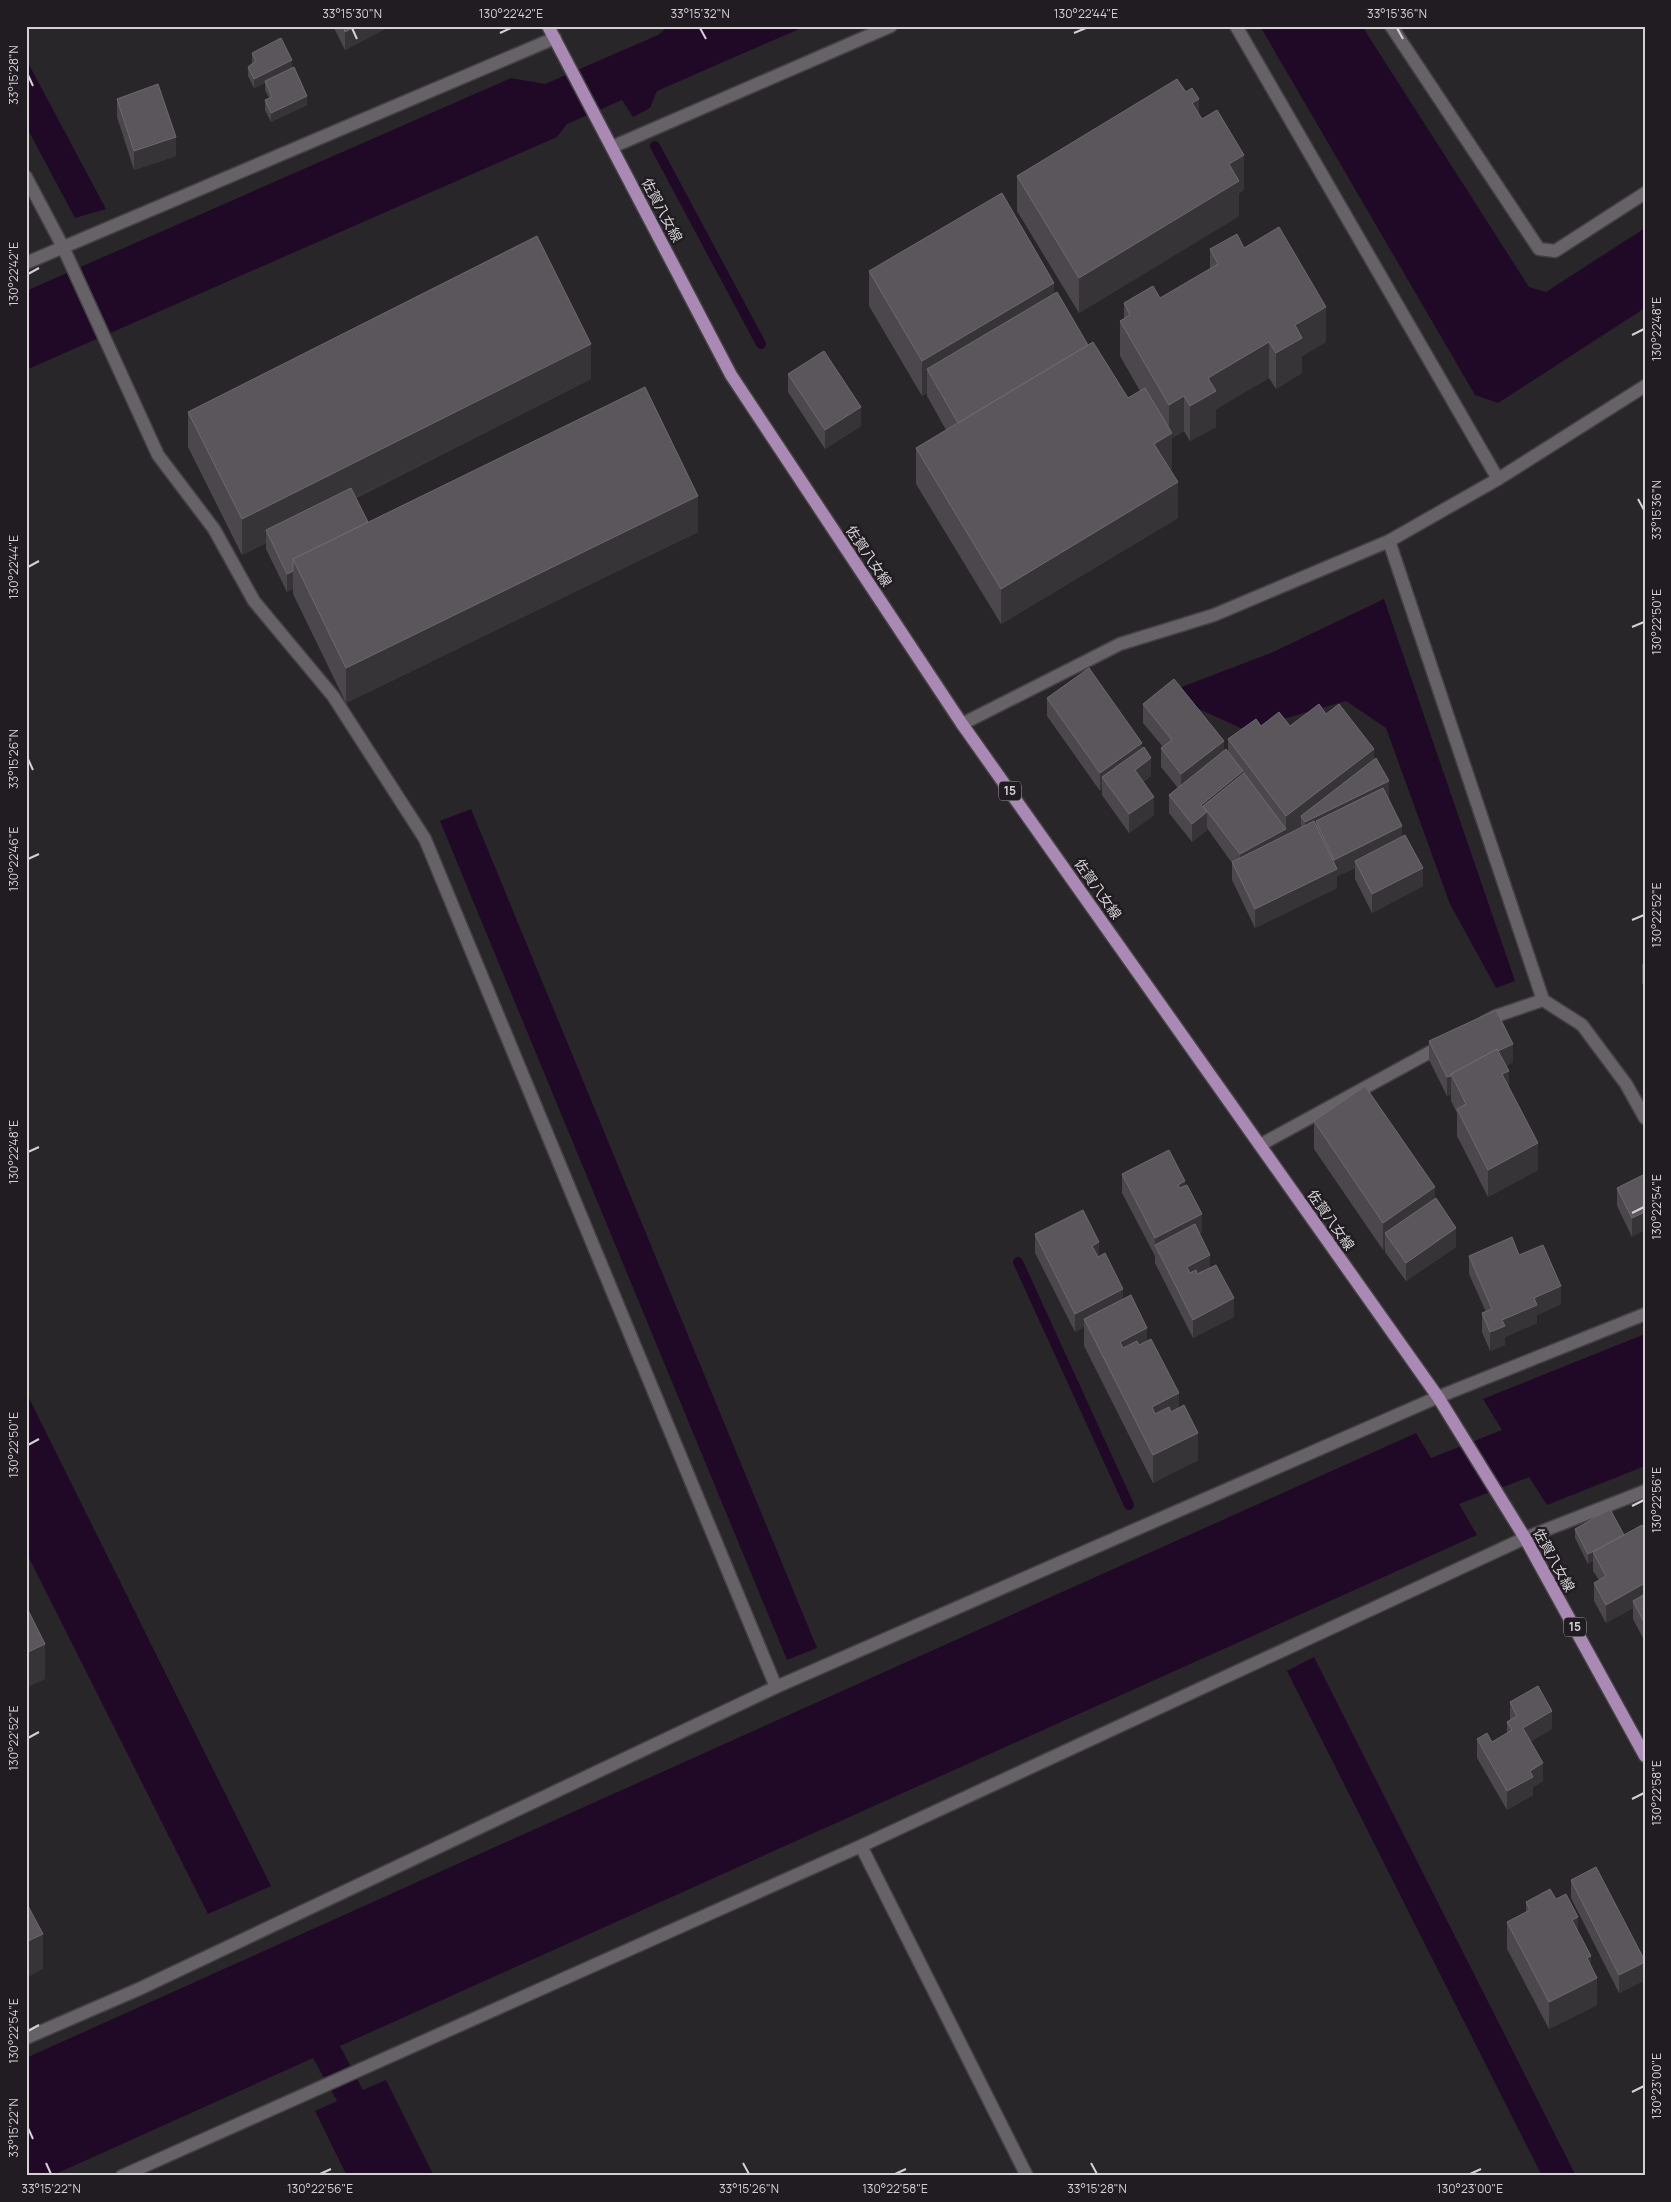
<svg xmlns="http://www.w3.org/2000/svg" width="1671" height="2202" viewBox="0 0 1671 2202" font-family="Manrope,'Noto Sans JP',sans-serif">
	<style>
		.water { fill: #200927 }
		.lines { fill: none; stroke-linecap: round; stroke-linejoin: round }
		.stream { stroke: #200927; stroke-width: 10 }
		.minor-casing { stroke: #444145; stroke-width: 15 }
		.tertiary-casing { stroke: #444145; stroke-width: 15 }
		.primary-casing { stroke: #444145; stroke-width: 15 }
		.minor { stroke: #666268; stroke-width: 12 }
		.tertiary { stroke: #666268; stroke-width: 12 }
		.primary { stroke: #aa8ab4; stroke-width: 12 }
		.wall { fill: #4b474c }
		.shaded-wall { fill: #373438 }
		.building { fill: #5a565b; stroke: #6d696e }
		.ticks { fill: none; stroke: #d4d1d5; stroke-width: 2 }
		.labels { text-anchor: middle; stroke-width: 5; stroke-linejoin: round; paint-order: stroke }
		.shield { fill: #201c21; stroke: #9e9b9f; stroke-width: 1 }
		.shield-label { font-size: 12px; font-weight: bold; fill: #d4d1d5 }
		.street-label { font-size: 14px; fill: #d4d1d5; stroke: #201c21 }
		.neatline { fill: none; stroke: #d4d1d5; stroke-width: 2 }
		.ticks-label { font-size: 12px; text-anchor: middle; fill: #d4d1d5 }
	</style>
	<rect width="100%" height="100%" fill="#29262a"/>
	<!-- water -->
	<path class="water" d="M 669,26 L 806,26 L 657,91 L 650,108 L 633,117 L 622,100 L 567,124 L 557,137 L 26,370 L 26,291 L 511,78 L 545,84 L 658,35 Z
		M 1260,26 L 1362,26 L 1529,287 L 1546,292 L 1645,228 L 1645,308 L 1498,403 L 1475,395 Z
		M 26,59 L 106,209 L 75,218 L 26,126 Z
		M 1384,599 L 1515,981 L 1496,988 L 1450,904 L 1386,728 L 1346,701 L 1245,730 L 1199,709 L 1179,688 L 1273,652 Z
		M 471,809 L 817,1648 L 787,1660 L 440,821 Z
		M 1645,1334 L 1645,1466 L 1547,1505 L 1529,1477 L 1459,1504 L 1477,1535 L 340,2046 L 363,2090 L 386,2080 L 434,2176 L 347,2176 L 315,2111 L 337,2101 L 313,2058 L 51,2176 L 26,2176 L 26,2058 L 1416,1433 L 1431,1458 L 1502,1430 L 1483,1399 Z
		M 26,1392 L 271,1886 L 208,1914 L 26,1552 Z
		M 1314,1657 L 1576,2176 L 1542,2176 L 1287,1671 Z"/>
	<g class="lines">
		<!-- stream -->
		<path class="stream" d="M 655,146 L 761,344
			M 1018,1262 L 1129,1505"/>
		<defs>
			<path id="minor" d="M 1236,26 L 1498,479
				M 1391,26 L 1539,249 L 1555,251 L 1645,193
				M 612,147 L 891,26
				M 26,177 L 63,247 L 158,455 L 214,529 L 254,601 L 333,696 L 425,839 L 776,1687
				M 26,263 L 555,38
				M 1389,541 L 1543,1000 L 1582,1025 L 1626,1084 L 1645,1118
				M 1485,1022 L 1496,1016 L 1543,1000
				M 1260,1145 L 1443,1045
				M 861,1846 L 1027,2176
				M 26,2038 L 139,1989 L 776,1687 L 1438,1397 L 1645,1314
				M 122,2176 L 861,1846 L 1525,1538 L 1645,1491"/>
			<path id="tertiary" d="M 962,724 L 1120,644 L 1214,615 L 1389,541 L 1498,479 L 1645,386"/>
			<path id="primary" d="M 548,26 L 731,375 L 962,724 L 1438,1397 L 1525,1538 L 1645,1756"/>
		</defs>
		<!-- minor casing -->
		<use href="#minor" class="minor-casing"/>
		<!-- tertiary casing -->
		<use href="#tertiary" class="tertiary-casing"/>
		<!-- primary casing -->
		<use href="#primary" class="primary-casing"/>
		<!-- minor -->
		<use href="#minor" class="minor"/>
		<!-- tertiary -->
		<use href="#tertiary" class="tertiary"/>
		<!-- primary -->
		<use href="#primary" class="primary"/>
	</g>
	<!-- wall -->
	<path class="wall" d="M 333,26 L 387,26 L 387,28 L 345,50 Z
		M 252,53 L 292,68 L 307,105 L 271,122 L 265,110 L 265,100 L 269,98 L 265,90 L 265,83 L 254,88 L 248,76 L 248,67 L 252,63 Z
		M 117,99 L 176,156 L 134,170 L 117,117 Z
		M 1199,114 L 1244,190 L 1239,193 L 1239,216 L 1079,313 L 1017,211 L 1017,176 Z
		M 1244,248 L 1326,342 L 1302,356 L 1302,373 L 1276,389 L 1269,378 L 1216,409 L 1216,427 L 1190,441 L 1184,431 L 1172,438 L 1172,469 L 1170,470 L 1178,518 L 1001,624 L 916,484 L 916,448 L 946,430 L 927,396 L 927,393 L 922,396 L 869,306 L 869,271 L 1054,293 L 1088,345 L 1128,398 L 1140,391 L 1120,356 L 1120,321 L 1124,319 L 1124,303 L 1160,298 L 1210,269 L 1210,249 Z
		M 788,374 L 861,426 L 825,449 L 788,392 Z
		M 591,379 L 356,498 L 368,522 L 698,532 L 346,703 L 293,594 L 293,589 L 287,592 L 266,549 L 266,543 L 242,555 L 188,447 L 188,412 Z
		M 1047,698 L 1142,749 L 1151,776 L 1143,782 L 1154,815 L 1129,833 L 1102,795 L 1102,789 L 1100,791 L 1047,716 Z
		M 1143,704 L 1224,751 L 1228,751 L 1228,739 L 1261,726 L 1290,726 L 1326,714 L 1374,760 L 1402,836 L 1423,886 L 1372,913 L 1355,879 L 1355,868 L 1337,876 L 1337,888 L 1255,928 L 1232,880 L 1232,863 L 1207,828 L 1207,830 L 1192,842 L 1169,813 L 1169,795 L 1178,788 L 1161,767 L 1161,748 L 1163,747 L 1143,723 Z
		M 1645,963 L 1645,988 L 1642,983 L 1642,964 Z
		M 1429,1041 L 1513,1062 L 1506,1066 L 1509,1087 L 1538,1170 L 1488,1197 L 1457,1136 L 1457,1113 L 1451,1101 L 1451,1094 L 1447,1096 L 1429,1060 Z
		M 1314,1121 L 1435,1199 L 1456,1247 L 1406,1281 L 1385,1252 L 1385,1248 L 1383,1250 L 1314,1149 Z
		M 1122,1174 L 1185,1186 L 1202,1232 L 1199,1234 L 1210,1268 L 1234,1317 L 1193,1338 L 1155,1263 L 1155,1256 L 1122,1193 Z
		M 1645,1174 L 1632,1237 L 1617,1206 L 1617,1188 Z
		M 1035,1234 L 1099,1256 L 1147,1341 L 1179,1408 L 1198,1460 L 1153,1483 L 1084,1346 L 1084,1327 L 1075,1332 L 1035,1253 Z
		M 1519,1255 L 1561,1304 L 1537,1315 L 1537,1323 L 1505,1337 L 1505,1345 L 1490,1351 L 1482,1332 L 1482,1313 L 1486,1312 L 1469,1274 L 1469,1256 Z
		M 1575,1529 L 1624,1535 L 1645,1530 L 1645,1642 L 1633,1619 L 1633,1608 L 1606,1623 L 1594,1601 L 1594,1583 L 1599,1580 L 1593,1571 L 1593,1561 L 1588,1564 L 1575,1538 Z
		M 1510,1702 L 1552,1729 L 1531,1741 L 1543,1781 L 1533,1787 L 1533,1795 L 1507,1810 L 1477,1758 L 1477,1739 L 1492,1742 L 1507,1733 L 1507,1722 L 1510,1720 Z
		M 1571,1880 L 1645,1961 L 1645,1980 L 1619,1993 L 1571,1898 Z
		M 1556,1899 L 1578,1930 L 1591,1967 L 1597,2005 L 1549,2029 L 1507,1949 L 1507,1922 L 1526,1912 L 1526,1902 Z"/>
	<!-- shaded-wall -->
	<path class="shaded-wall" d="M 356,26 L 387,26 L 387,28 L 345,50 L 345,32 Z
		M 292,60 L 292,69 L 254,88 L 254,79 Z
		M 307,96 L 307,105 L 271,122 L 271,113 Z
		M 1199,99 L 1199,134 L 1192,103 Z
		M 176,137 L 176,156 L 134,170 L 134,151 Z
		M 1244,155 L 1244,190 L 1239,193 L 1239,216 L 1079,313 L 1079,278 L 1229,164 Z
		M 1054,283 L 1054,319 L 927,369 L 927,393 L 922,396 L 922,361 Z
		M 1326,307 L 1326,342 L 1302,356 L 1302,373 L 1276,389 L 1276,353 L 1295,325 Z
		M 1269,342 L 1269,378 L 1216,409 L 1216,427 L 1190,441 L 1190,406 L 1208,378 Z
		M 591,344 L 591,379 L 271,540 L 266,530 L 266,543 L 242,555 L 242,519 Z
		M 1184,396 L 1184,431 L 1172,438 L 1172,469 L 1154,479 L 1154,444 L 1169,435 L 1169,405 Z
		M 861,407 L 861,426 L 825,449 L 825,430 Z
		M 1178,482 L 1178,518 L 1001,624 L 1001,589 Z
		M 698,496 L 698,532 L 346,703 L 346,668 Z
		M 293,571 L 293,589 L 287,592 L 287,574 Z
		M 1224,741 L 1224,759 L 1181,793 L 1181,774 Z
		M 1142,743 L 1142,762 L 1102,777 L 1102,789 L 1100,791 L 1100,773 Z
		M 1374,749 L 1374,776 L 1389,781 L 1389,799 L 1316,821 L 1316,835 L 1305,840 L 1305,822 L 1301,816 L 1301,832 L 1286,843 L 1286,816 Z
		M 1151,758 L 1151,776 L 1135,788 L 1135,770 Z
		M 1243,771 L 1243,789 L 1203,806 L 1203,815 L 1207,812 L 1207,830 L 1192,842 L 1192,824 L 1201,805 Z
		M 1154,797 L 1154,815 L 1129,833 L 1129,814 Z
		M 1402,826 L 1402,844 L 1355,861 L 1355,868 L 1337,876 L 1337,888 L 1255,928 L 1255,909 L 1334,871 L 1334,860 Z
		M 1286,829 L 1286,847 L 1240,873 L 1240,854 Z
		M 1423,868 L 1423,886 L 1372,913 L 1372,894 Z
		M 1513,1044 L 1513,1062 L 1459,1090 L 1451,1075 Z
		M 1509,1071 L 1509,1098 L 1502,1074 Z
		M 1451,1076 L 1451,1094 L 1447,1096 L 1447,1077 Z
		M 1538,1143 L 1538,1170 L 1488,1197 L 1488,1170 Z
		M 1185,1181 L 1185,1199 L 1178,1185 Z
		M 1435,1187 L 1435,1214 L 1385,1233 L 1385,1248 L 1383,1250 L 1383,1223 Z
		M 1645,1212 L 1645,1230 L 1632,1237 L 1632,1218 Z
		M 1202,1214 L 1202,1232 L 1160,1254 L 1155,1246 L 1155,1238 Z
		M 1456,1228 L 1456,1247 L 1406,1281 L 1406,1263 Z
		M 1099,1242 L 1099,1260 L 1092,1246 Z
		M 1210,1255 L 1210,1273 L 1187,1285 L 1187,1267 Z
		M 1561,1286 L 1561,1304 L 1537,1315 L 1537,1323 L 1505,1337 L 1505,1345 L 1490,1351 L 1490,1332 L 1502,1320 L 1534,1298 Z
		M 1123,1289 L 1123,1307 L 1084,1319 L 1084,1327 L 1075,1332 L 1075,1314 Z
		M 1234,1298 L 1234,1317 L 1193,1338 L 1193,1320 Z
		M 1147,1328 L 1147,1355 L 1120,1369 L 1120,1342 Z
		M 1179,1393 L 1179,1420 L 1152,1434 L 1152,1407 Z
		M 1198,1433 L 1198,1460 L 1153,1483 L 1153,1455 Z
		M 1624,1535 L 1593,1552 L 1593,1561 L 1588,1564 L 1588,1554 Z
		M 1645,1583 L 1645,1601 L 1633,1601 L 1633,1608 L 1606,1623 L 1606,1605 Z
		M 45,1644 L 45,1679 L 26,1688 L 26,1653 Z
		M 1552,1711 L 1552,1729 L 1523,1746 L 1523,1728 Z
		M 1543,1763 L 1543,1781 L 1533,1787 L 1533,1795 L 1507,1810 L 1507,1791 L 1530,1771 Z
		M 1578,1917 L 1578,1944 L 1572,1920 Z
		M 43,1934 L 43,1969 L 26,1978 L 26,1942 Z
		M 1591,1956 L 1591,1980 L 1597,1978 L 1597,2005 L 1549,2029 L 1549,2002 L 1587,1958 Z
		M 1645,1962 L 1645,1980 L 1619,1993 L 1619,1975 Z"/>
	<!-- building -->
	<path class="building" d="M 343,26 L 356,26 L 345,32 Z
		M 281,38 L 292,60 L 254,79 L 248,67 L 256,61 L 252,53 Z
		M 294,67 L 307,96 L 271,113 L 265,100 L 272,97 L 265,81 Z
		M 1177,79 L 1186,92 L 1192,88 L 1199,99 L 1192,103 L 1202,119 L 1217,110 L 1244,155 L 1229,164 L 1239,181 L 1079,278 L 1017,176 Z
		M 158,84 L 176,137 L 134,151 L 117,99 Z
		M 1002,193 L 1054,283 L 922,361 L 869,271 Z
		M 1279,227 L 1326,307 L 1295,325 L 1302,338 L 1276,353 L 1269,342 L 1208,378 L 1216,391 L 1190,406 L 1184,396 L 1169,405 L 1120,321 L 1130,315 L 1124,303 L 1153,286 L 1160,298 L 1218,264 L 1210,249 L 1237,234 L 1244,248 Z
		M 537,236 L 591,344 L 242,519 L 188,412 Z
		M 1057,292 L 1088,345 L 958,423 L 927,369 Z
		M 1093,342 L 1128,398 L 1145,388 L 1172,433 L 1154,444 L 1178,482 L 1001,589 L 916,448 Z
		M 824,351 L 861,407 L 825,430 L 788,374 Z
		M 645,387 L 698,496 L 346,668 L 293,559 Z
		M 351,488 L 368,522 L 293,559 L 293,571 L 287,574 L 266,530 Z
		M 1089,668 L 1142,743 L 1100,773 L 1047,698 Z
		M 1174,679 L 1224,741 L 1181,774 L 1161,748 L 1172,740 L 1143,704 Z
		M 1319,704 L 1326,714 L 1339,704 L 1374,749 L 1286,816 L 1228,739 L 1256,719 L 1261,726 L 1279,712 L 1290,726 Z
		M 1144,747 L 1151,758 L 1135,770 L 1154,797 L 1129,814 L 1102,777 Z
		M 1226,749 L 1243,771 L 1201,805 L 1207,812 L 1192,824 L 1169,795 Z
		M 1376,758 L 1389,781 L 1305,822 L 1301,816 Z
		M 1244,773 L 1286,829 L 1240,854 L 1203,806 Z
		M 1383,788 L 1402,826 L 1334,860 L 1316,821 Z
		M 1314,821 L 1337,869 L 1255,909 L 1232,862 Z
		M 1405,835 L 1423,868 L 1372,894 L 1355,861 Z
		M 1496,1010 L 1513,1044 L 1498,1051 L 1497,1049 L 1451,1074 L 1451,1076 L 1447,1077 L 1429,1041 Z
		M 1497,1049 L 1509,1071 L 1502,1074 L 1538,1143 L 1488,1170 L 1457,1109 L 1466,1104 L 1451,1074 Z
		M 1365,1086 L 1435,1187 L 1383,1223 L 1314,1121 Z
		M 1169,1150 L 1185,1181 L 1178,1185 L 1180,1188 L 1187,1185 L 1202,1214 L 1155,1238 L 1122,1174 Z
		M 1645,1174 L 1645,1212 L 1632,1218 L 1617,1188 Z
		M 1436,1198 L 1456,1228 L 1406,1263 L 1385,1233 Z
		M 1083,1210 L 1099,1242 L 1092,1246 L 1098,1257 L 1105,1253 L 1123,1289 L 1075,1314 L 1035,1234 Z
		M 1195,1224 L 1210,1255 L 1187,1267 L 1190,1273 L 1196,1270 L 1197,1274 L 1216,1265 L 1234,1298 L 1193,1320 L 1155,1245 Z
		M 1512,1237 L 1519,1255 L 1543,1245 L 1561,1286 L 1534,1298 L 1537,1305 L 1502,1320 L 1505,1326 L 1490,1332 L 1482,1313 L 1492,1309 L 1469,1256 Z
		M 1131,1295 L 1147,1328 L 1120,1342 L 1123,1348 L 1137,1341 L 1139,1345 L 1151,1339 L 1179,1393 L 1152,1407 L 1155,1414 L 1169,1407 L 1171,1412 L 1184,1405 L 1198,1433 L 1153,1455 L 1084,1319 Z
		M 1610,1509 L 1624,1535 L 1588,1554 L 1575,1529 Z
		M 1642,1525 L 1645,1530 L 1645,1583 L 1606,1605 L 1594,1583 L 1606,1576 L 1593,1552 Z
		M 1645,1594 L 1645,1624 L 1633,1601 Z
		M 26,1606 L 45,1644 L 26,1653 Z
		M 1538,1686 L 1552,1711 L 1523,1728 L 1543,1763 L 1530,1771 L 1533,1777 L 1507,1791 L 1477,1739 L 1487,1733 L 1492,1742 L 1512,1730 L 1507,1722 L 1517,1716 L 1510,1702 Z
		M 1596,1867 L 1645,1961 L 1645,1962 L 1619,1975 L 1571,1880 Z
		M 1550,1889 L 1556,1899 L 1566,1894 L 1578,1917 L 1572,1920 L 1591,1956 L 1587,1958 L 1597,1978 L 1549,2002 L 1507,1922 L 1530,1910 L 1526,1902 Z
		M 26,1902 L 43,1934 L 26,1942 Z"/>
	<!-- ticks -->
	<path class="ticks" d="M 352,28 L 357,39M 700,28 L 706,39M 1397,28 L 1403,39M 500,33 L 511,28M 1074,33 L 1086,28M 28,75 L 33,86M 28,274 L 39,268M 1632,335 L 1644,329M 1638,499 L 1644,510M 28,567 L 39,561M 1632,627 L 1644,622M 28,759 L 33,770M 28,859 L 39,854M 1632,920 L 1644,915M 28,1152 L 39,1147M 1632,1213 L 1644,1207M 28,1445 L 39,1439M 1632,1506 L 1644,1500M 28,1738 L 39,1732M 1632,1799 L 1644,1793M 28,2031 L 39,2025M 1632,2092 L 1644,2086M 28,2128 L 33,2139M 46,2163 L 51,2174M 743,2163 L 749,2174M 1091,2163 L 1097,2174M 320,2174 L 331,2169M 895,2174 L 906,2169M 1470,2174 L 1481,2169"/>
	<g class="labels">
		<!-- shield labels -->
		<g class="shield">
			<rect x="999" y="781.5" width="22" height="19" rx="4"/>
			<rect x="1564" y="1617.5" width="22" height="19" rx="4"/>
		</g>
		<g class="shield-label">
			<text x="1010" y="795">15</text>
			<text x="1575" y="1631">15</text>
		</g>
		<!-- street labels -->
		<g class="street-label">
			<text transform="translate(662 210) rotate(62)" y="5">佐賀八女線</text>
			<text transform="translate(869 556) rotate(56)" y="5">佐賀八女線</text>
			<text transform="translate(1098 889) rotate(55)" y="5">佐賀八女線</text>
			<text transform="translate(1331 1220) rotate(55)" y="5">佐賀八女線</text>
			<text transform="translate(1554 1560) rotate(61)" y="5">佐賀八女線</text>
		</g>
	</g>
	<!-- border -->
	<rect width="1671" height="2202" fill="none" stroke="#201c21" stroke-width="55"/>
	<rect x="28" y="28" width="1616" height="2146" class="neatline"/>
	<g class="ticks-label">
		<text x="352" y="18">33°15'30"N</text>
		<text x="511" y="18">130°22'42"E</text>
		<text x="700" y="18">33°15'32"N</text>
		<text x="1086" y="18">130°22'44"E</text>
		<text x="1397" y="18">33°15'36"N</text>
		<text transform="translate(14 75) rotate(-90)" y="4">33°15'28"N</text>
		<text transform="translate(14 274) rotate(-90)" y="4">130°22'42"E</text>
		<text transform="translate(1657 329) rotate(-90)" y="4">130°22'48"E</text>
		<text transform="translate(1657 510) rotate(-90)" y="4">33°15'36"N</text>
		<text transform="translate(14 567) rotate(-90)" y="4">130°22'44"E</text>
		<text transform="translate(1657 622) rotate(-90)" y="4">130°22'50"E</text>
		<text transform="translate(14 759) rotate(-90)" y="4">33°15'26"N</text>
		<text transform="translate(14 859) rotate(-90)" y="4">130°22'46"E</text>
		<text transform="translate(1657 915) rotate(-90)" y="4">130°22'52"E</text>
		<text transform="translate(14 1152) rotate(-90)" y="4">130°22'48"E</text>
		<text transform="translate(1657 1207) rotate(-90)" y="4">130°22'54"E</text>
		<text transform="translate(14 1445) rotate(-90)" y="4">130°22'50"E</text>
		<text transform="translate(1657 1500) rotate(-90)" y="4">130°22'56"E</text>
		<text transform="translate(14 1738) rotate(-90)" y="4">130°22'52"E</text>
		<text transform="translate(1657 1793) rotate(-90)" y="4">130°22'58"E</text>
		<text transform="translate(14 2031) rotate(-90)" y="4">130°22'54"E</text>
		<text transform="translate(1657 2086) rotate(-90)" y="4">130°23'00"E</text>
		<text transform="translate(14 2128) rotate(-90)" y="4">33°15'22"N</text>
		<text x="51" y="2193">33°15'22"N</text>
		<text x="320" y="2193">130°22'56"E</text>
		<text x="749" y="2193">33°15'26"N</text>
		<text x="895" y="2193">130°22'58"E</text>
		<text x="1097" y="2193">33°15'28"N</text>
		<text x="1470" y="2193">130°23'00"E</text>
	</g>
</svg>
